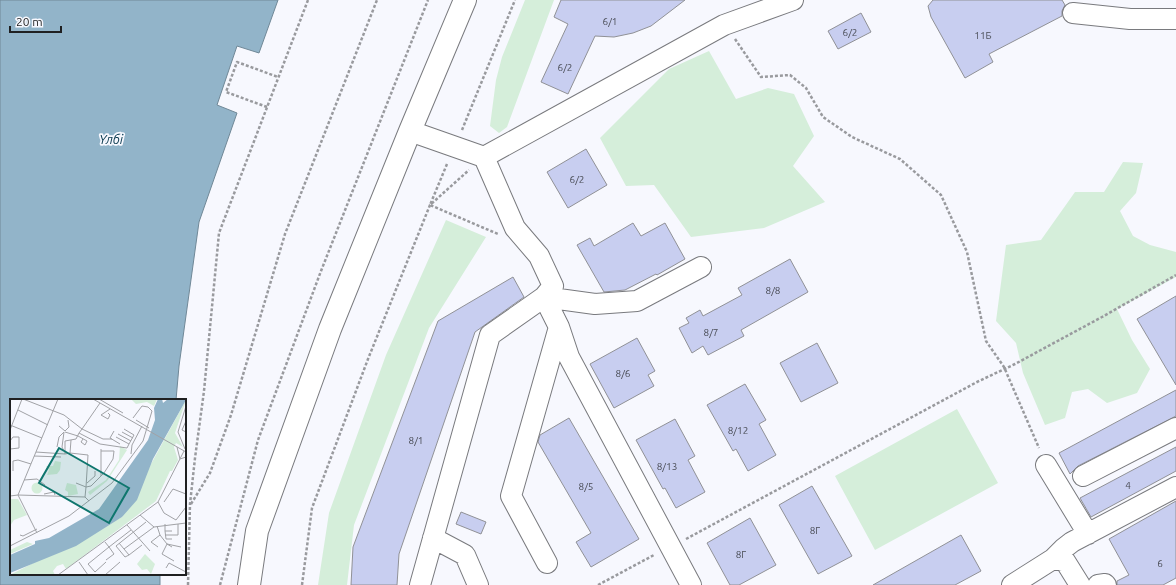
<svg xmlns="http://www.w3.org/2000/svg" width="1176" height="585" viewBox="0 0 1176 585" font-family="Ubuntu,sans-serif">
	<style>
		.green { fill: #d5eeda }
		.water { fill: #92b4c9; stroke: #708897 }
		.building { fill: #c8cef0; stroke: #909196 }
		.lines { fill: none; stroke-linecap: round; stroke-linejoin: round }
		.minor-casing { stroke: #797a7e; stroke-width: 22 }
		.major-casing { stroke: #797a7e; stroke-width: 24 }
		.path { stroke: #999a9e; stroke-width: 2.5; stroke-dasharray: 3 2; stroke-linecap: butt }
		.minor { stroke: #fff; stroke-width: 20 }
		.major { stroke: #fff; stroke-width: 22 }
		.labels { text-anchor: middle; stroke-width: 3.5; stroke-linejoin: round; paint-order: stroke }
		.number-label { font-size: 10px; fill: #494c55 }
		.water-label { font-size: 13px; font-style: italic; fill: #07374d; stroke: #f7f8fe }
		.inset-road { fill: none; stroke: #a1a2a6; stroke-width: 1 }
		.view { fill: #0f766e; fill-opacity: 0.15; stroke: #0f766e; stroke-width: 2 }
		.inset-edge { fill: none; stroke: #1f2021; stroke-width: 2 }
	</style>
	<rect width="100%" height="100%" fill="#f7f8fe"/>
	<!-- green -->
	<path class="green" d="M 525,0 L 554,0 L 507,127 L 499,133 L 490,126 L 496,80 L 502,57 Z
		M 709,51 L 736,99 L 768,88 L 794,94 L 814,136 L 793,166 L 825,202 L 764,228 L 691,237 L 654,185 L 626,186 L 600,138 L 669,69 Z
		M 1123,162 L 1143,163 L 1136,193 L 1120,211 L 1133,236 L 1150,245 L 1176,252 L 1176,277 L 1117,309 L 1132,340 L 1150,369 L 1137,393 L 1107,403 L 1088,389 L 1072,392 L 1065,418 L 1045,425 L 1023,373 L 1016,343 L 996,321 L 1006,245 L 1041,240 L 1075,192 L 1104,192 Z
		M 446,220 L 486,237 L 429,328 L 354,525 L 347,585 L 318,585 L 329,513 L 386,355 Z
		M 957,409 L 998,483 L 875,550 L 835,476 Z"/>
	<!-- water -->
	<path class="water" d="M 0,0 L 278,0 L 259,53 L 237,46 L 217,105 L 237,113 L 199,222 L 179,366 L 176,400 L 11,400 L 11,574 L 160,574 L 160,585 L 0,585 Z"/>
	<!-- building -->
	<path class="building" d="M 561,0 L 685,0 L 651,26 L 633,33 L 614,37 L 595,36 L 568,94 L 541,82 L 568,24 L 554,17 Z
		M 933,0 L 1062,0 L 1065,5 L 1062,11 L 1062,16 L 989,54 L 993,62 L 965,78 L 931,17 L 928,6 Z
		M 861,13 L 871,32 L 838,49 L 828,31 Z
		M 586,149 L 607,185 L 568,208 L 547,172 Z
		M 633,223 L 641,236 L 665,223 L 685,259 L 657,275 L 656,274 L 625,290 L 604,292 L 577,245 L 590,238 L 594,246 Z
		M 790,259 L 808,292 L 741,330 L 744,336 L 708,355 L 703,346 L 692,353 L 679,328 L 689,323 L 686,318 L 700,310 L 703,316 L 742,295 L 738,288 Z
		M 513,277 L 524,297 L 475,332 L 399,554 L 397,585 L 351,585 L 353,547 L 438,321 Z
		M 1176,296 L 1176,385 L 1137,319 Z
		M 637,338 L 655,371 L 648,375 L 654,386 L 614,408 L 590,364 Z
		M 817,343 L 838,383 L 801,402 L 780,363 Z
		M 745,384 L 766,420 L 759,424 L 776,455 L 748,471 L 736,449 L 733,451 L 707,405 Z
		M 1176,390 L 1176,416 L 1078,466 L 1070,474 L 1059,453 Z
		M 569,418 L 639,539 L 591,567 L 576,542 L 591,533 L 538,442 L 540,435 Z
		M 675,419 L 695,456 L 688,460 L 705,492 L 676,508 L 665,488 L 663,489 L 636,440 Z
		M 1176,447 L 1176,471 L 1091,517 L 1080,498 Z
		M 812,486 L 852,556 L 818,574 L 779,505 Z
		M 1176,501 L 1176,578 L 1163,585 L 1117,585 L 1117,581 L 1129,575 L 1109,539 Z
		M 461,512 L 486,522 L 481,534 L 456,524 Z
		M 750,518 L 776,565 L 739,585 L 730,585 L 707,543 Z
		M 961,535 L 981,571 L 955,585 L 873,585 Z"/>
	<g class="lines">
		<defs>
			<path id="minor" d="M 1073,13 L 1130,19 L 1176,19
				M 410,131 L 484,157 L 724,25 L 793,0
				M 544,297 L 559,327 L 569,357 L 691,585
				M 544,297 L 595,304 L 637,301 L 701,267
				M 1046,465 L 1088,534
				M 1083,476 L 1176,428
				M 433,538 L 465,555 L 478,585
				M 1053,559 L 1063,549 L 1072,542 L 1176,487
				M 547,563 L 511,496 L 559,327
				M 420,585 L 490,335 L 544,297 L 553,286 L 539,256 L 515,228 L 484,157
				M 1012,585 L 1053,559 L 1065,561 L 1080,585
				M 1098,585 L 1105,584 L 1106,585"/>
			<path id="major" d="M 249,585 L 257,531 L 330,329 L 410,131 L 465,0"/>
		</defs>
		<!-- minor casing -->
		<use href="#minor" class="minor-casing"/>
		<!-- major casing -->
		<use href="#major" class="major-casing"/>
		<!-- path -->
		<path class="path" d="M 735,39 L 761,77 L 790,75 L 806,88 L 823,117 L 852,137 L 900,159 L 941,195 L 967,252 L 986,341 L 1004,367 L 1039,448
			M 267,107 L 226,92 L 237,62 L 278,77
			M 462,130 L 515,0
			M 447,164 L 430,205 L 498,234
			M 191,504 L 210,473 L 231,415 L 285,234 L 377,0
			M 686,539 L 977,382 L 1015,364 L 1102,317 L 1176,275
			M 188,585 L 190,504 L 195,458 L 204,391 L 219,233 L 308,0
			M 220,585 L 258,440 L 321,271 L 428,0
			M 302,585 L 312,508 L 368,359 L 430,205 L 469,170
			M 598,585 L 654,555"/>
		<!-- minor -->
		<use href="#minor" class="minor"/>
		<!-- major -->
		<use href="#major" class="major"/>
	</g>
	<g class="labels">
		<!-- number labels -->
		<g class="number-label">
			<text x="610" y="25">6/1</text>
			<text x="850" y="36">6/2</text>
			<text x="983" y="39">11Б</text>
			<text x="565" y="71">6/2</text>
			<text x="577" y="183">6/2</text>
			<text x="773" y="294">8/8</text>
			<text x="711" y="336">8/7</text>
			<text x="623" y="377">8/6</text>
			<text x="738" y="434">8/12</text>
			<text x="416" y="444">8/1</text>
			<text x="667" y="470">8/13</text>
			<text x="1128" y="489">4</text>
			<text x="586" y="490">8/5</text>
			<text x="815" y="534">8Г</text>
			<text x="741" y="558">8Г</text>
			<text x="1160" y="567">6</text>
		</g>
		<!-- water labels -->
		<g class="water-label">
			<text x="111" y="144">Үлбі</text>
		</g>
	</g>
	<!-- overview -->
	<g transform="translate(10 399)">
		<rect width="176" height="176" fill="#f7f8fe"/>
		<path d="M 121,0 L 147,0 L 144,7 L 137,3 L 126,5 ZM 176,1 L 165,34 L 173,48 L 166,44 L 164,48 L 168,61 L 162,72 L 160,72 L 146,102 L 56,170 L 53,165 L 47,167 L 43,172 L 45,176 L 0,176 L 112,118 ZM 110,47 L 117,51 L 97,82 L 80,96 L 78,93 L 96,81 L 109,61 ZM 45,62 L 51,63 L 50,71 L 47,75 L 37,76 L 39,71 L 36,67 L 43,67 ZM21.5 89a5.5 5.5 0 1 1 11 0a5.5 5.5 0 1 1-11 0ZM 57,84 L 66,86 L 68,95 L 58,97 L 58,93 L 55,91 ZM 0,100 L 8,100 L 17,116 L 4,121 L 0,127 ZM 17,143 L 23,145 L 0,155 L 0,151 ZM 135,155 L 145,165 L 141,175 L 137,170 L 132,171 L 127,165 Z" fill="#d5eeda"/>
		<path d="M 148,0 L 152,0 L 153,4 L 158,0 L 176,1 L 143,60 L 127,101 L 112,118 L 66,147 L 0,174 L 0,156 L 25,145 L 25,142 L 39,139 L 89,110 L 138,41 L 145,21 L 144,9 Z" fill="#92b4c9"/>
		<path class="inset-road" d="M 13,0 L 54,16 L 72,30 L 90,4M 83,0 L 176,53M 89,0 L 113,14M 8,11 L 38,26M 98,14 L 100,16 L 98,20 L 91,16 L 100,10M 126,21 L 139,29M 176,22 L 172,31 L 176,33M 0,26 L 32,39M 49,27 L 55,32 L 59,28 L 58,21M 114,30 L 124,36 L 119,45M 0,31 L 12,0M 104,32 L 100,39 L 110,45M 55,33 L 68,37 L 77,42 L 75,46 L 71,43 L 73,40M 112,33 L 123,39M 108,35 L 121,42M 102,40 L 93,40 L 72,30 L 69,34 L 90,45 L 117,49 L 119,45 L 106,38M 61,41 L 60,54 L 55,55 L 55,42 L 66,40 L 69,34M 0,42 L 3,38 L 9,38 L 9,49 L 0,50M 47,48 L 49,38 L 54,33 L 52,48 L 54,52M 167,48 L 170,60 L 176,58M 91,50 L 91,77M 175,50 L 168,33 L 176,7M 26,53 L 55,55M 60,54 L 78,56 L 76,88 L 66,84M 121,55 L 122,46 L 132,27M 24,57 L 51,58M 3,72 L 3,62 L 8,61 L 21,65M 14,81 L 27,80 L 35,86M 77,84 L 85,77 L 85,72M 34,95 L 44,93 L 45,96M 8,96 L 75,98M 8,96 L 27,134M 0,97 L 8,96 L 48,0M 79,102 L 75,98 L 76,88 L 81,87 L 94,74 L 103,60 L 104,52 L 91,52M 148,103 L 154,114 L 166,121 L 176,108M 154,103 L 163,90 L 176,95M 130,116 L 144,128 L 176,124M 155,125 L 155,132 L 162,132M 117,126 L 140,152M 147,127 L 150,136 L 157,145 L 171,148M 155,132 L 156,140 L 162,140M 10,136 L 13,137 L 27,130M 155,136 L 168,136 L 168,125M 95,143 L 99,148 L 121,131M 109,144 L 119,156 L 132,146M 0,147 L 59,117 L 102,84 L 133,42 L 142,12 L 138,8 L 132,7 L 123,19M 148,148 L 141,143 L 150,136M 162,148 L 157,145 L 152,155 L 164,162M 114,150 L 144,128M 119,156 L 115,158 L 106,147 L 136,123M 69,163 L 78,176M 96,163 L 85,173 L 78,165 L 99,148 L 104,155 L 96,161M 156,169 L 159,164 L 176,173M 48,176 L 148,103 L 174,52M 95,176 L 110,163"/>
		<path class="view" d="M 49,49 L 119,89 L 99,124 L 29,84 Z"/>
		<rect width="176" height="176" class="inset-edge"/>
	</g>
	<!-- scale -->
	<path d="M10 26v6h51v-6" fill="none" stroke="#1f2021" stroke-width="2"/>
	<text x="16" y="26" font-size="12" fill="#1f2021" stroke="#f7f8fe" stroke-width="3" paint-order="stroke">20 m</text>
</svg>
